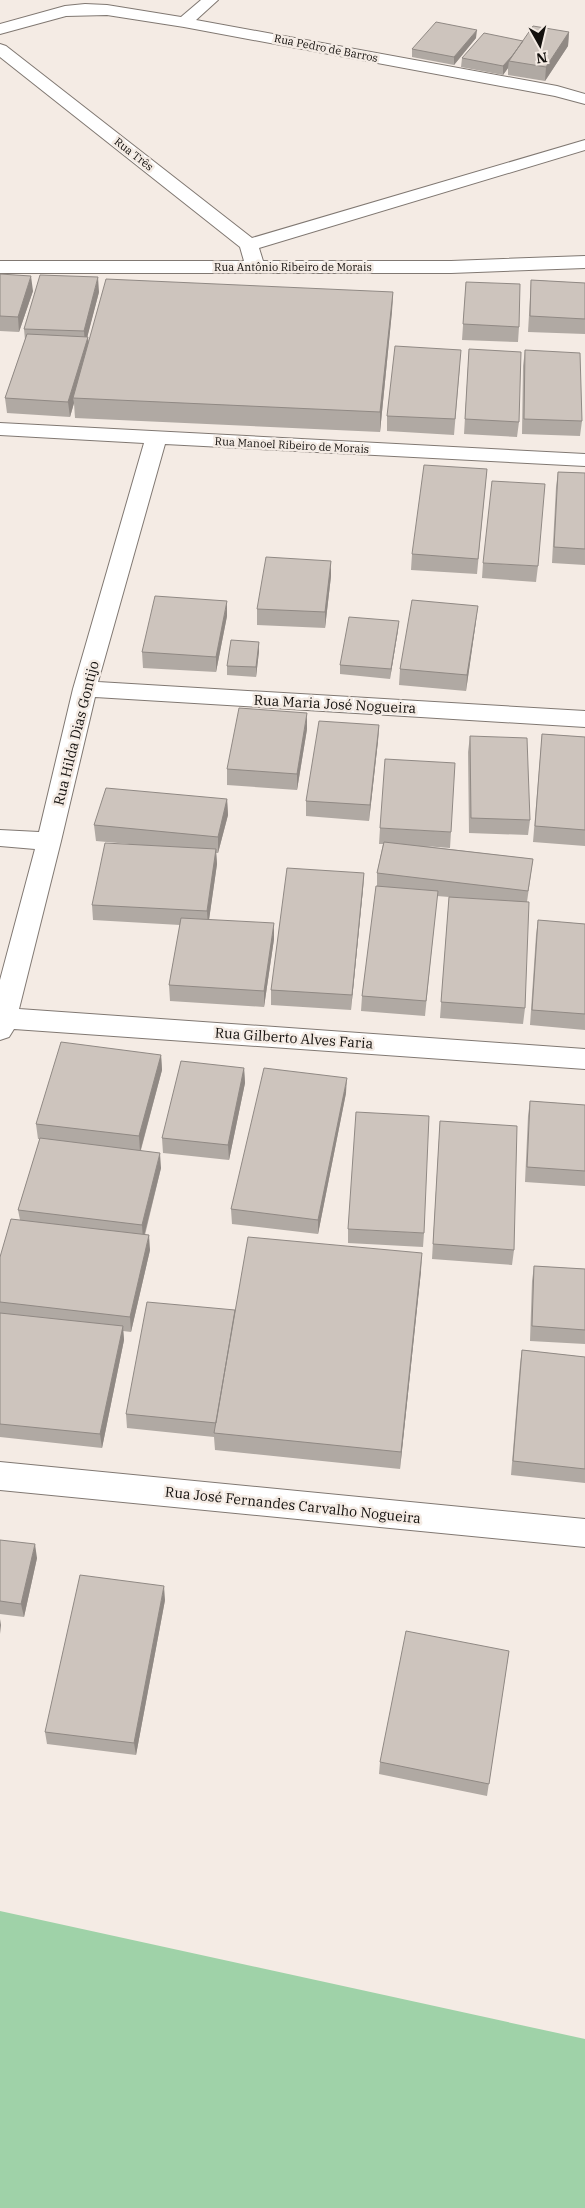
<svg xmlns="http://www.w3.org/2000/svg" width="585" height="2208" viewBox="0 0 585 2208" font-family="'IBM Plex Serif',serif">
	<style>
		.green { fill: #9fd2a8 }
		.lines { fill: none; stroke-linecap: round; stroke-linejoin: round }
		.minor-casing { stroke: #807872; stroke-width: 2 }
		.minor { fill: #fff; fill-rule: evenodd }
		.wall { fill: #b0a9a3 }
		.shaded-wall { fill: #908984 }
		.building { fill: #cdc4bd; stroke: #908984 }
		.labels { text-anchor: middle; stroke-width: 5; stroke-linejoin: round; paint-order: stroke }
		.far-street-label { font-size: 11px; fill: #13100d; stroke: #f4ebe4 }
		.street-label { font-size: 14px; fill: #13100d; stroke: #f4ebe4 }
	</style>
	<rect width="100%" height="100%" fill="#f4ebe4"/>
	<!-- green -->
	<path class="green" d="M 0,1911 L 585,2039 L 585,2208 L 0,2208 Z"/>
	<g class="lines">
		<defs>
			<path id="minor" d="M 201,0 L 218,0 L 196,20 L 557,86 L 585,94 L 585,104 L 555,96 L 184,27 L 107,15 L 66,16 L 0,34 L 0,24 L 65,6 L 85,4 L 107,5 L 181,17 Z
				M 0,44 L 6,46 L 252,238 L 585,140 L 585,150 L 259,248 L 263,261 L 451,261 L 585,256 L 585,268 L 451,273 L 0,273 L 0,261 L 244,261 L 240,247 L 0,57 Z
				M 0,423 L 585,454 L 585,466 L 165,444 L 98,682 L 585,711 L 585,727 L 95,697 L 61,841 L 19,1009 L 585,1049 L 585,1069 L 14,1029 L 9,1037 L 0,1040 L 0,980 L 35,849 L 0,846 L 0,830 L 39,832 L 73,689 L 144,443 L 0,435 Z
				M 0,1462 L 585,1519 L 585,1547 L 0,1490 Z"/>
		</defs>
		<!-- minor casing -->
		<use href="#minor" class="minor-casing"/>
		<!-- minor -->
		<use href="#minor" class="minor"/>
	</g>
	<!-- wall -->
	<path class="wall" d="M 569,32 L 568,46 L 545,81 L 508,75 L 508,68 L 503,75 L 461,67 L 462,58 L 523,41 Z
		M 476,38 L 454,65 L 412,57 L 412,49 Z
		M 0,274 L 33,291 L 19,332 L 0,331 Z
		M 531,280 L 585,283 L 585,334 L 528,332 Z
		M 466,282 L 519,327 L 518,342 L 462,340 Z
		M 99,292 L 87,337 L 89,342 L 393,292 L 392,311 L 380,432 L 75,418 L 74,403 L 70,417 L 7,413 L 5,398 L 25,340 L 24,329 Z
		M 469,349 L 519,422 L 517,437 L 464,434 Z
		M 525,350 L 582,421 L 580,436 L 522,434 L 523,366 Z
		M 460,365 L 454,435 L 387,431 L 387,416 Z
		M 487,469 L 477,574 L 411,570 L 412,554 Z
		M 558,472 L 585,473 L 585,565 L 552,563 L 556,487 Z
		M 483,563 L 538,566 L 536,582 L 482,578 Z
		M 331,576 L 325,628 L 257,625 L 257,609 Z
		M 227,616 L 216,672 L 143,668 L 142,652 Z
		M 476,621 L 466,691 L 399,685 L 400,669 Z
		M 398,630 L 390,679 L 340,674 L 340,665 Z
		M 259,642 L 259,651 L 256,677 L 227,675 L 227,666 Z
		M 379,725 L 378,741 L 369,821 L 306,816 L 306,801 Z
		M 307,729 L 297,790 L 227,785 L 227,769 Z
		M 542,734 L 585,737 L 585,846 L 533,842 Z
		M 470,736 L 530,820 L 528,835 L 469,833 L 468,752 Z
		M 227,799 L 228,815 L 218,853 L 216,853 L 217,864 L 209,919 L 274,939 L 264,1007 L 170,1001 L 169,985 L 180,925 L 93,920 L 92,905 L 129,844 L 96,841 L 94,825 Z
		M 380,828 L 451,832 L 450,848 L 424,846 L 533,859 L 527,902 L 525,1008 L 523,1024 L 440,1018 L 449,897 L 437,896 L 425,1016 L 361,1011 L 362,996 L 377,886 L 377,873 L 383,844 L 379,844 Z
		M 364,873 L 363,889 L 351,1010 L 271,1005 L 271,990 Z
		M 538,920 L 585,924 L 585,1030 L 530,1025 L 536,935 Z
		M 161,1055 L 162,1070 L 141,1150 L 161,1168 L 145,1235 L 150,1250 L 131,1332 L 123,1331 L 124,1340 L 102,1448 L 0,1437 L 0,1257 L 20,1220 L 18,1210 L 40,1139 L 38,1139 L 36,1124 Z
		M 244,1068 L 245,1083 L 229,1160 L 163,1153 L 162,1138 Z
		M 346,1093 L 318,1234 L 232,1224 L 231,1209 Z
		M 530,1101 L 585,1105 L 585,1186 L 525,1182 L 528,1116 Z
		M 440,1121 L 514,1250 L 512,1265 L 432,1259 Z
		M 348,1229 L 424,1233 L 423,1247 L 348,1243 Z
		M 534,1266 L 585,1269 L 585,1344 L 530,1341 L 532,1281 Z
		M 421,1271 L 400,1469 L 215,1450 L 214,1437 L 127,1428 L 126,1414 L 235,1310 Z
		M 522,1350 L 585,1357 L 585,1483 L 511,1475 L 520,1364 Z
		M 0,1540 L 37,1558 L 24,1617 L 0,1614 Z
		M 165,1600 L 136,1755 L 47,1744 L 45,1732 Z
		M 509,1651 L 487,1796 L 379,1774 L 380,1762 Z"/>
	<!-- shaded-wall -->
	<path class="shaded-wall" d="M 477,30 L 476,38 L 454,65 L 454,57 Z
		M 569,32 L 568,46 L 545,81 L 546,67 Z
		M 525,41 L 509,61 L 508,68 L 503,75 L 503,66 Z
		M 31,276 L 33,291 L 19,332 L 18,317 Z
		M 98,277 L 99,292 L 85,346 L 84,331 Z
		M 393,292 L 392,311 L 380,432 L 380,412 Z
		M 88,337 L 90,352 L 73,398 L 74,403 L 70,417 L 68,402 Z
		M 331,561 L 331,576 L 325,628 L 325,612 Z
		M 227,601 L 227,616 L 216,672 L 216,657 Z
		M 478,606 L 476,621 L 466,691 L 467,675 Z
		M 399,621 L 398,630 L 390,679 L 391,669 Z
		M 259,642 L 259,651 L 256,677 L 256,667 Z
		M 307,713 L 307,729 L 297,790 L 297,774 Z
		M 379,725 L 378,741 L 369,821 L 370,805 Z
		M 227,799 L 228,815 L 218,853 L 218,837 Z
		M 216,849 L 217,864 L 208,927 L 207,911 Z
		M 364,873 L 363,889 L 351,1010 L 352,995 Z
		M 274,923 L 274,939 L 264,1007 L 264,991 Z
		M 161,1055 L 162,1070 L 140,1152 L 139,1136 Z
		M 244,1068 L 245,1083 L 229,1160 L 228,1145 Z
		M 347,1078 L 346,1093 L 318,1234 L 318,1220 Z
		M 160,1153 L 161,1168 L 143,1240 L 142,1225 Z
		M 149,1235 L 150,1250 L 131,1332 L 130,1317 Z
		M 422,1253 L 421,1271 L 400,1469 L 401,1452 Z
		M 123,1326 L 124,1340 L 102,1448 L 100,1434 Z
		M 35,1544 L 37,1558 L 24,1617 L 21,1604 Z
		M 164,1586 L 165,1600 L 136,1755 L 134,1743 Z
		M 0,1619 L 1,1625 L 0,1634 Z"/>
	<!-- building -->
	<path class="building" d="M 436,22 L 477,30 L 454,57 L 412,49 Z
		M 533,26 L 569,32 L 546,67 L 509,61 Z
		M 484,33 L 523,41 L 512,56 L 503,66 L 462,58 Z
		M 0,274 L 31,276 L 18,317 L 0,316 Z
		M 40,275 L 98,277 L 84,331 L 24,329 Z
		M 106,279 L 393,292 L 380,412 L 73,398 Z
		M 531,280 L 585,283 L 585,319 L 530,316 Z
		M 466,282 L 520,284 L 519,327 L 463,324 Z
		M 27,334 L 88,337 L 68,402 L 5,398 Z
		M 395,346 L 461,350 L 455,419 L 387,416 Z
		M 469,349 L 521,352 L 519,422 L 465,419 Z
		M 525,350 L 580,353 L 582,421 L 524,419 Z
		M 424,465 L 487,469 L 478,559 L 412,554 Z
		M 558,472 L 585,473 L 585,549 L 554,547 Z
		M 492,481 L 545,484 L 538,566 L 483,563 Z
		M 266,557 L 331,561 L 325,612 L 257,609 Z
		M 155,596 L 227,601 L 216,657 L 142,652 Z
		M 412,600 L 478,606 L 467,675 L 400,669 Z
		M 349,617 L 399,621 L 391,669 L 340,665 Z
		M 231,640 L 259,642 L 256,667 L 227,666 Z
		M 239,708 L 307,713 L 297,774 L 227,769 Z
		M 319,721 L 379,725 L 370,805 L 306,801 Z
		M 542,734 L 585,737 L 585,830 L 535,826 Z
		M 470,736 L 527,738 L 530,820 L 471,818 Z
		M 385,759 L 455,763 L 451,832 L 380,828 Z
		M 106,788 L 227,799 L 218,837 L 94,825 Z
		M 384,842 L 533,859 L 528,891 L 377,873 Z
		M 105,843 L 216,849 L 207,911 L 92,905 Z
		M 287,868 L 364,873 L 352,995 L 271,990 Z
		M 376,886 L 438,891 L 426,1001 L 362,996 Z
		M 449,897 L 529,902 L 525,1008 L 441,1002 Z
		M 181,918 L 274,923 L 264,991 L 169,985 Z
		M 538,920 L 585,924 L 585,1014 L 532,1010 Z
		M 61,1042 L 161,1055 L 139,1136 L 36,1124 Z
		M 181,1061 L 244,1068 L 228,1145 L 162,1138 Z
		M 264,1068 L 347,1078 L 318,1220 L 231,1209 Z
		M 530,1101 L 585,1105 L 585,1171 L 527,1167 Z
		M 356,1112 L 429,1116 L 424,1233 L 348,1229 Z
		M 440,1121 L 517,1126 L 514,1250 L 433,1244 Z
		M 40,1138 L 160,1153 L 142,1225 L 18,1210 Z
		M 11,1219 L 149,1235 L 130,1317 L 0,1302 L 0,1257 Z
		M 248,1237 L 422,1253 L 401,1452 L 214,1433 Z
		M 534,1266 L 585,1269 L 585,1330 L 532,1326 Z
		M 147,1302 L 235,1310 L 216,1423 L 126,1414 Z
		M 0,1313 L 123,1326 L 100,1434 L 0,1424 Z
		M 522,1350 L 585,1357 L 585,1469 L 513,1461 Z
		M 0,1540 L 35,1544 L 21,1604 L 0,1601 Z
		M 80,1575 L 164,1586 L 134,1743 L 45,1732 Z
		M 406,1631 L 509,1651 L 489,1784 L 380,1762 Z"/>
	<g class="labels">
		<!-- far-street labels -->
		<g class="far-street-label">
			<text transform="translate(326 48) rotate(11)" y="4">Rua Pedro de Barros</text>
			<text transform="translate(134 154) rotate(38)" y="4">Rua Três</text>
			<text x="293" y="271">Rua Antônio Ribeiro de Morais</text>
			<text transform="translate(292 445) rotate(3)" y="4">Rua Manoel Ribeiro de Morais</text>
		</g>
		<!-- street labels -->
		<g class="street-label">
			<text transform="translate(335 704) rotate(3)" y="5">Rua Maria José Nogueira</text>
			<text transform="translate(76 733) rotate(-76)" y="5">Rua Hilda Dias Gontijo</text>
			<text transform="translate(294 1038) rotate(4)" y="5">Rua Gilberto Alves Faria</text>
			<text transform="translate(293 1505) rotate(6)" y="5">Rua José Fernandes Carvalho Nogueira</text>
		</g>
	</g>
	<!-- north arrow -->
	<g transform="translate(540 45) rotate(172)" stroke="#f4ebe4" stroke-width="4" paint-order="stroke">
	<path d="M0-4L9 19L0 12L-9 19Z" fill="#13100d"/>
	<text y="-8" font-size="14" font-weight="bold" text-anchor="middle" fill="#13100d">N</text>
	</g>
</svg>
